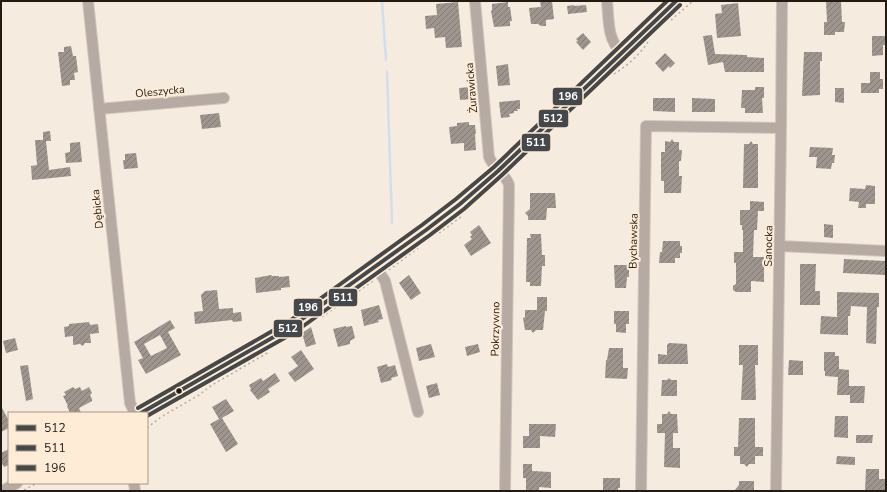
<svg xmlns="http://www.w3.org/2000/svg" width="887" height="492" viewBox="0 0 887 492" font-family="'Nunito Sans',sans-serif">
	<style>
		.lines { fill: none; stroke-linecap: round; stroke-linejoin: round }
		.stream { stroke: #cfdfed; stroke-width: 2.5 }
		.building { fill: url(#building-hatch); fill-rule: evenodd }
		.minor-casing { stroke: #cec6bc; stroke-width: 12 }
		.path { stroke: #b5aca4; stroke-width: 1.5; stroke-dasharray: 2 3; stroke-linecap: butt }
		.minor { stroke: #b6aaa2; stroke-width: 10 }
		.bus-1-casing { stroke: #ffecd6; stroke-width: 7 }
		.bus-2-casing { stroke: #ffecd6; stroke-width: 7 }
		.bus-3-casing { stroke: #ffecd6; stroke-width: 7 }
		.bus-1 { stroke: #45484a; stroke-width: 4 }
		.bus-2 { stroke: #45484a; stroke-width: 4 }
		.bus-3 { stroke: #45484a; stroke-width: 4 }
		.bus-dot { fill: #221b13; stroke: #ffecd6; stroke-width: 1.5 }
		.labels { text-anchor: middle; stroke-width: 4; stroke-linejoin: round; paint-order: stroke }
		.street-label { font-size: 11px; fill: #221b13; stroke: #ffecd6 }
		.line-badge { stroke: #ffecd6; stroke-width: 1.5 }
		.badge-label { font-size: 11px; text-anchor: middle; font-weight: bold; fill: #fff }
	</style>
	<defs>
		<pattern id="building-hatch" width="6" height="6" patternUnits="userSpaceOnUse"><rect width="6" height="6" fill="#9f958f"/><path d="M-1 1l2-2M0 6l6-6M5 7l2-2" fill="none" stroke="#817974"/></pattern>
	</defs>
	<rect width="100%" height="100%" fill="#f6ebdf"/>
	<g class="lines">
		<!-- stream -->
		<path class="stream" d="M 382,1 L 386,60
			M 387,72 L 392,223"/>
	</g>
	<!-- building -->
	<path class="building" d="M 540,1 L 552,1 L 554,19 L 546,20 L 546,26 L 541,26 L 538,24 L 531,24 L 529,8 L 541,7 Z
		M 826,1 L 841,1 L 842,22 L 845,22 L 844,32 L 835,32 L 835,35 L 824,35 L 824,22 L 827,22 Z
		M 458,2 L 462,47 L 446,48 L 445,37 L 435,38 L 434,28 L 426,29 L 425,16 L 437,15 L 436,4 Z
		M 508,2 L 508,7 L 510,7 L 512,21 L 510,21 L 510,26 L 494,27 L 491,11 L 492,10 L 492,4 Z
		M 738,3 L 741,36 L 717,38 L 715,14 L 722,13 L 721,5 Z
		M 574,5 L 574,6 L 586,5 L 587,12 L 568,14 L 567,6 Z
		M 583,33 L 591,42 L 583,50 L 576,42 L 578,41 L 576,39 Z
		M 712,35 L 715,54 L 747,55 L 747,57 L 764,58 L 764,72 L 725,72 L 723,62 L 708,65 L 703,36 Z
		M 872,36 L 885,36 L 886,45 L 883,45 L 883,55 L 872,56 Z
		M 71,46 L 73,56 L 76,56 L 78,72 L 74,73 L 75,80 L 70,80 L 70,85 L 62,86 L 58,52 L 64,52 L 64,47 Z
		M 804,52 L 822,52 L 822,61 L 820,61 L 820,95 L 802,96 Z
		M 665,53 L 675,63 L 670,68 L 669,66 L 663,72 L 655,63 Z
		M 508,64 L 510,85 L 498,86 L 496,66 Z
		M 870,72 L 880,72 L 880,79 L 883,79 L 883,89 L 879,89 L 879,93 L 861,93 L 861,83 L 870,83 Z
		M 470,87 L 472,99 L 460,100 L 459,88 Z
		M 755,87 L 764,87 L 764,98 L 762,98 L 763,113 L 745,113 L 745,108 L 741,108 L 742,90 L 755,90 Z
		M 835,88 L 844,88 L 844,103 L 835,102 Z
		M 653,98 L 675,98 L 675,112 L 653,111 Z
		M 692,98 L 715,99 L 715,112 L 692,112 Z
		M 520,100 L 520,109 L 517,109 L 518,111 L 514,111 L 514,113 L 509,114 L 510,117 L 501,118 L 499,102 Z
		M 219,113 L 221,127 L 202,129 L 200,115 Z
		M 469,122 L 469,125 L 475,125 L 476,134 L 475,134 L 476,150 L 464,151 L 464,143 L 451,144 L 449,127 L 457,126 L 457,123 Z
		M 50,131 L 51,141 L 46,141 L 49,170 L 70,167 L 71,176 L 32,180 L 31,166 L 37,165 L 35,140 L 43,140 L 43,132 Z
		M 672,139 L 674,142 L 679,142 L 679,150 L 682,150 L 681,161 L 679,161 L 679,176 L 682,176 L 681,193 L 664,193 L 664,181 L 661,181 L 661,152 L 665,152 L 665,141 L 670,142 Z
		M 751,141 L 753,144 L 758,144 L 758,188 L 743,188 L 744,144 L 749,144 Z
		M 80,142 L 82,162 L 66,163 L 65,153 L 70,152 L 70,143 Z
		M 810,147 L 833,148 L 832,155 L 835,155 L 834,163 L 832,163 L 831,169 L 816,168 L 817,157 L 809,157 Z
		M 136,153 L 138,168 L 124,169 L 123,160 L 125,160 L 125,154 Z
		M 866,185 L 875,186 L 875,204 L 866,204 L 866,208 L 858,208 L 859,202 L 849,201 L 850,188 L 865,189 Z
		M 530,193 L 555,193 L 556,208 L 547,208 L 546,220 L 528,220 L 528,216 L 525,213 L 530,209 Z
		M 750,201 L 764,202 L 764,211 L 758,211 L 757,230 L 754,230 L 753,257 L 764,257 L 764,282 L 751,281 L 751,292 L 736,292 L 733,290 L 733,286 L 736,284 L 736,263 L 734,263 L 734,252 L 743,252 L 743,230 L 742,230 L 742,225 L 740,225 L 740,210 L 750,210 Z
		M 824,224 L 833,225 L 833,238 L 824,237 Z
		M 479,225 L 491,243 L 471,256 L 464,245 L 472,239 L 470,237 L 472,235 L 470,232 Z
		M 530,234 L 541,234 L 542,255 L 545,255 L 545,266 L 542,266 L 541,286 L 530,286 L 530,282 L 526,282 L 527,238 L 531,238 Z
		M 663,241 L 680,241 L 680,246 L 682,246 L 682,253 L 680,253 L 680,258 L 675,258 L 675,263 L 659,263 L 660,252 L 662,252 Z
		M 844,259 L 886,261 L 886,275 L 843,273 Z
		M 800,264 L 816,264 L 815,291 L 820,291 L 820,305 L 800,305 Z
		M 614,265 L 629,265 L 629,277 L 627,277 L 626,288 L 615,288 Z
		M 271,275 L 272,276 L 279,276 L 279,277 L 289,276 L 290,287 L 281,288 L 281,290 L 256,293 L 255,278 Z
		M 409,275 L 421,293 L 411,300 L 399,283 Z
		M 217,290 L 219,309 L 233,308 L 233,313 L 241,312 L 242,321 L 233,322 L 232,320 L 195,324 L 194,312 L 203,311 L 201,295 L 205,291 Z
		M 837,292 L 879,293 L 879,307 L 877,307 L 876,344 L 866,343 L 867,307 L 851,306 L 850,316 L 848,316 L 848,335 L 820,334 L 821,316 L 837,317 Z
		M 537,297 L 547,297 L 547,311 L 545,311 L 543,330 L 536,330 L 533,333 L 531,330 L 525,330 L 523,318 L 525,317 L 525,310 L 537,310 Z
		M 379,305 L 383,319 L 378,320 L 379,322 L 364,326 L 361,310 Z
		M 614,311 L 629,311 L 629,324 L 626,324 L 626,333 L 616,332 L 616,324 L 614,324 Z
		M 170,320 L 175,328 L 168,332 L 181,355 L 146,374 L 138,360 L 143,358 L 134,342 ZM 160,335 L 167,348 L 151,356 L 144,344 Z
		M 89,322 L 90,325 L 98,324 L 99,333 L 90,334 L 91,343 L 85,343 L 83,346 L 80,344 L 73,345 L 73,336 L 65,337 L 64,327 L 69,326 L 69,324 Z
		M 346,326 L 346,327 L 352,326 L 355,338 L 350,341 L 350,344 L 338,347 L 333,329 Z
		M 311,327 L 316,344 L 306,347 L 302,333 Z
		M 15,338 L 18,350 L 6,353 L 3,341 Z
		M 669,343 L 687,344 L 688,364 L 658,364 L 658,354 L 667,355 L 667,345 Z
		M 431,344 L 435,357 L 419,361 L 416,348 Z
		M 478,344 L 480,352 L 467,356 L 465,347 Z
		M 739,345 L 758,345 L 758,365 L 755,365 L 756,400 L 741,400 L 743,365 L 739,365 Z
		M 609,348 L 623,348 L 623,368 L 628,368 L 627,379 L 605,378 L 606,360 L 607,360 Z
		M 301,350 L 314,369 L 295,382 L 288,373 L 298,366 L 291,357 Z
		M 824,352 L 835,352 L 835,356 L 839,356 L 839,369 L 849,370 L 849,386 L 865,386 L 864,403 L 850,403 L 850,395 L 837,395 L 838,377 L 825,376 L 825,371 L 824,371 Z
		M 789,360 L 803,361 L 803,375 L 788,375 Z
		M 387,364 L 388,367 L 395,365 L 398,376 L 391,378 L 392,380 L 381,383 L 377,367 Z
		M 28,365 L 33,399 L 26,401 L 20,366 Z
		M 275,373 L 280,381 L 268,389 L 270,392 L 258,400 L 250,390 L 251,389 L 249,385 L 261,378 L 263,381 Z
		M 669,378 L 671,380 L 677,380 L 677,396 L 661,396 L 662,380 L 667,380 Z
		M 437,383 L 440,395 L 429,398 L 426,386 Z
		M 73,387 L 75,389 L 80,387 L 82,391 L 89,387 L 92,393 L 90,395 L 92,399 L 92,401 L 79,408 L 81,413 L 70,413 L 67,406 L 68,406 L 63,396 L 66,395 L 64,392 Z
		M 226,399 L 234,411 L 222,418 L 238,444 L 226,452 L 210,424 L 219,419 L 212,407 Z
		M 1,406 L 9,421 L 9,428 L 1,432 Z
		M 669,411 L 671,414 L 677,414 L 678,433 L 673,433 L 673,448 L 680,448 L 680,468 L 664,467 L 665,433 L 657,433 L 657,424 L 662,424 L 662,414 L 667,414 Z
		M 835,416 L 848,416 L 848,438 L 834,437 Z
		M 739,418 L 755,418 L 755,447 L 763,447 L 763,456 L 755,456 L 755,464 L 749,464 L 747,467 L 744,464 L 740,464 L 740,456 L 734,456 L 734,447 L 738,447 Z
		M 529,424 L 556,424 L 555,437 L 540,436 L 540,448 L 523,448 L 523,436 L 529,436 Z
		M 856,435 L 873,435 L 872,443 L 856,443 Z
		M 9,449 L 9,465 L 4,467 L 1,462 L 1,453 Z
		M 837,456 L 855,457 L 855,465 L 836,464 Z
		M 523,464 L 532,464 L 532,471 L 551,472 L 551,488 L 539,487 L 539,490 L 526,490 L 526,478 L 523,478 Z
		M 866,469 L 879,469 L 879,479 L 886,479 L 886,491 L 865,491 Z
		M 603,478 L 620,478 L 620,488 L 618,488 L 618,491 L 603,491 Z
		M 739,481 L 754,481 L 754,491 L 734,491 L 739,485 Z"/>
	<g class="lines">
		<defs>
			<path id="minor" d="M 88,1 L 130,403 L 135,413
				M 475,1 L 489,157 C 493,168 506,174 509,185 L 505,491
				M 607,1 C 609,20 607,38 621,53
				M 99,109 L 224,98
				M 780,246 L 886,251
				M 376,267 L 385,281 L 418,412
				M 141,413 L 291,327 L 426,230 L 460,204 L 498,171 L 676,1
				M 134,483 L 135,491
				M 2,491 L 17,483
				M 641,491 L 646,126 L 781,128
				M 776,491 L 781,128 L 782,1"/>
		</defs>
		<!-- minor casing -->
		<use href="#minor" class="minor-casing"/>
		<!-- path -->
		<path class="path" d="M 671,20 L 693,1
			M 614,74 C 627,66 639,55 648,42
			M 439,233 L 462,216
			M 389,270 L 418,248
			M 322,317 L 373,281
			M 147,428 L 161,417 L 199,395 L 212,385 L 269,352
			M 24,490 L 37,483"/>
		<!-- minor -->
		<use href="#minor" class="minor"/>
		<defs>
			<path id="bus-1" d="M 141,413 L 291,327 L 426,230 L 460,204 L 498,171 L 676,1"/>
			<path id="bus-2" d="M 147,416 L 295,332 L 430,235 L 464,209 L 502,175 L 680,5"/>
			<path id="bus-3" d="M 138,408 L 288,322 L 422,225 L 456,199 L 494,167 L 667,1"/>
		</defs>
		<!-- bus-1 casing -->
		<use href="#bus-1" class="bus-1-casing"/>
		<!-- bus-2 casing -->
		<use href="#bus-2" class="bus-2-casing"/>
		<!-- bus-3 casing -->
		<use href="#bus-3" class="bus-3-casing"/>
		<!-- bus-1 -->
		<use href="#bus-1" class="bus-1"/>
		<!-- bus-2 -->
		<use href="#bus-2" class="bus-2"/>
		<!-- bus-3 -->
		<use href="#bus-3" class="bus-3"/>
	</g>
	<!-- markers -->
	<circle class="bus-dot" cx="179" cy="391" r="3.5"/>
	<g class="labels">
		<!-- street labels -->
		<g class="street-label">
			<text transform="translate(471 88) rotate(-95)" y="4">Żurawicka</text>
			<text transform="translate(160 91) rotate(-5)" y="4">Oleszycka</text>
			<text transform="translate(97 209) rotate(-96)" y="4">Dębicka</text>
			<text transform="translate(633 241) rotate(-89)" y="4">Bychawska</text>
			<text transform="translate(768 246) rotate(-89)" y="4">Sanocka</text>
			<text transform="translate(495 329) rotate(-89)" y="4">Pokrzywno</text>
		</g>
	</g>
	<g class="line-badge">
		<rect x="552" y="87" width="31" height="19" rx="4" fill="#45484a"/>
		<rect x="538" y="109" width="31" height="19" rx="4" fill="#45484a"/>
		<rect x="521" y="133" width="30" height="19" rx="4" fill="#45484a"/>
		<rect x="328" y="288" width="30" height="19" rx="4" fill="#45484a"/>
		<rect x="293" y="298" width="30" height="19" rx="4" fill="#45484a"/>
		<rect x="273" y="319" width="30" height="19" rx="4" fill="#45484a"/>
	</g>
	<g class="badge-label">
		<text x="568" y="100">196</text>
		<text x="553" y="122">512</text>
		<text x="536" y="146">511</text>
		<text x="343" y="301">511</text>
		<text x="308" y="311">196</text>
		<text x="288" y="332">512</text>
	</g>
	<!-- border -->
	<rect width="887" height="492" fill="none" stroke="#221b13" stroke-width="4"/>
	<!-- legend -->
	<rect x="8" y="412" width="140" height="72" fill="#ffecd6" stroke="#a79888"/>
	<rect x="16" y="425" width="20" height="6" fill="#45484a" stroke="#a79888"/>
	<text x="44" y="432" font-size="12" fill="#221b13">512</text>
	<rect x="16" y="445" width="20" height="6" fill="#45484a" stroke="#a79888"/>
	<text x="44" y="452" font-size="12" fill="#221b13">511</text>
	<rect x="16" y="465" width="20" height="6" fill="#45484a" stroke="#a79888"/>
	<text x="44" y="472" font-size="12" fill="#221b13">196</text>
</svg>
